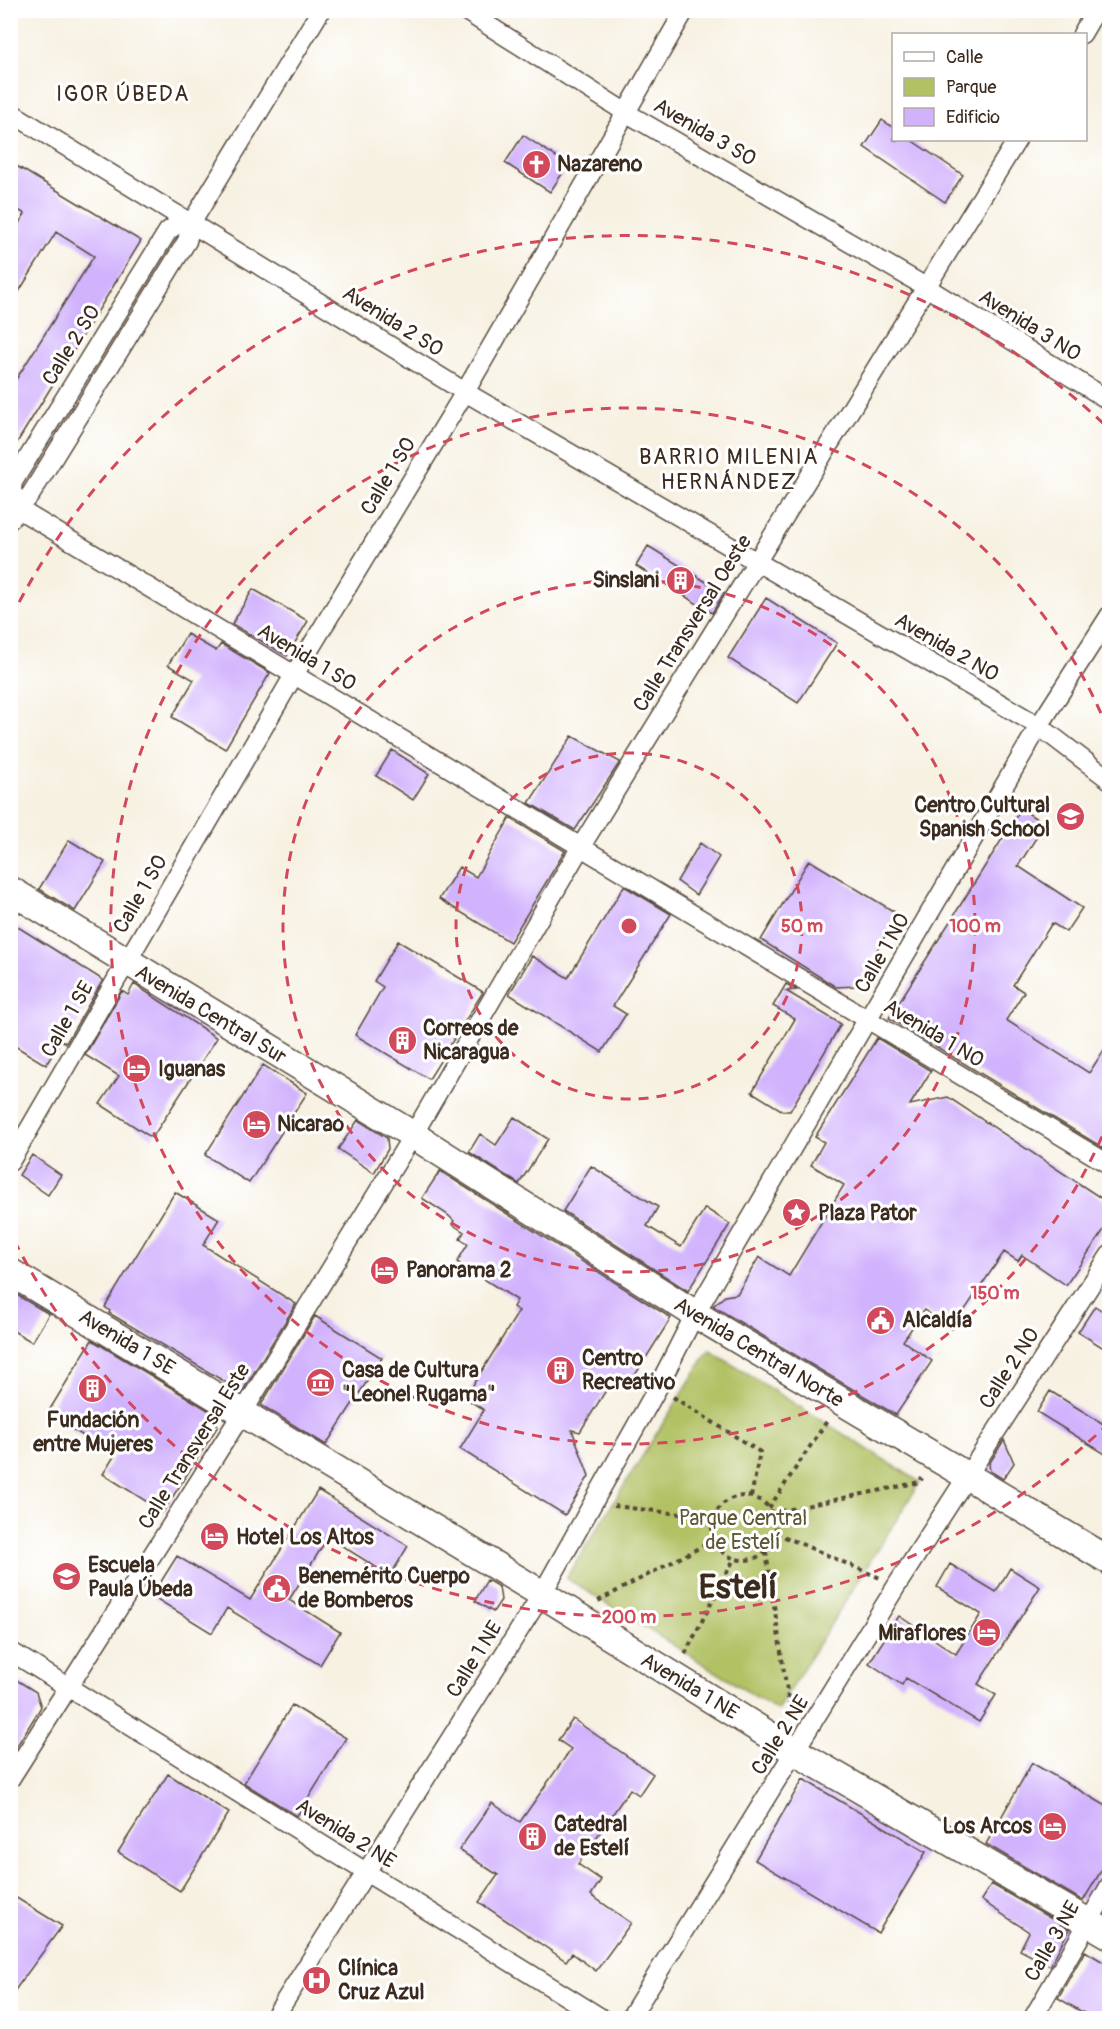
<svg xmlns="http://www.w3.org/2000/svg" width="1120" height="2029" viewBox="0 0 1120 2029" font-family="Pangolin,sans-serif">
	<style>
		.green { fill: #b1c164; stroke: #767641; stroke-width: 1.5 }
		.building { fill: #d1b2fd }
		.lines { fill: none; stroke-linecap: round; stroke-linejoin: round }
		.street-casing { stroke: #57483b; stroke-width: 21 }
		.secondary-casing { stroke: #57483b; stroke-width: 30 }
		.path { stroke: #57483b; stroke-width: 4; stroke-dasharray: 4.5 4.5; stroke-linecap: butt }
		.street { stroke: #fff; stroke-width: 18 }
		.secondary { stroke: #fff; stroke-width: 27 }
		.ring { fill: none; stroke: #d1495b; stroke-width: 3; stroke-dasharray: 10 8 }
		.labels { text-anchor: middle; stroke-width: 6; stroke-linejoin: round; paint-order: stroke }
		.street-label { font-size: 21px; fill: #3b2a1e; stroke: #fff }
		.poi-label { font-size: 21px; font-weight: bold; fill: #3b2a1e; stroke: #fff; text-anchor: start }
		.park-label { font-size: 21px; fill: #5e5733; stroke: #fff }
		.neighbourhood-label { font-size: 22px; letter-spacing: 1.5px; fill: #3b2a1e; stroke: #fff }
		.town-label { font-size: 33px; font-weight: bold; fill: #3b2a1e; stroke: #fff }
		.centre { fill: #d1495b; stroke: #fff; stroke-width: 3 }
		.ring-label { font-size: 18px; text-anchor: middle; font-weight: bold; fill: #d1495b; stroke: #fff; stroke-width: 6; stroke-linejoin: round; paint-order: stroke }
	</style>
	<rect width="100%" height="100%" fill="#fff"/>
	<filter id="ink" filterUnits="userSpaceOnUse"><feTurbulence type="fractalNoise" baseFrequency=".0167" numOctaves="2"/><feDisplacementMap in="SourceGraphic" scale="12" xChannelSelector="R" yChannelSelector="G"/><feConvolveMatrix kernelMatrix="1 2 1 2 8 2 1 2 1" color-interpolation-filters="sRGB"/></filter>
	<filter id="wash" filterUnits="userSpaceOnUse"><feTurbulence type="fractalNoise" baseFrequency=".008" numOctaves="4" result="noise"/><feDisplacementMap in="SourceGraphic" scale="24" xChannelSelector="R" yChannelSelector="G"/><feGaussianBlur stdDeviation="1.35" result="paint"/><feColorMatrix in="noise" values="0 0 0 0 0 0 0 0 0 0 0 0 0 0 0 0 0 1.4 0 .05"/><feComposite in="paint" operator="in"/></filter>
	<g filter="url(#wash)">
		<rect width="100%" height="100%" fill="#f7f1e2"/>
		<!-- green -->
		<path class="green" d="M 709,1350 L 920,1482 L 777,1710 L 566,1578 Z"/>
		<g id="blocks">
			<!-- building -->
			<path class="building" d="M 882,120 L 894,128 L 894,140 L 911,140 L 963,175 L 945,202 L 864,147 Z
				M 523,135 L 568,165 L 550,192 L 505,163 Z
				M 10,162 L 141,241 L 10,454 L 10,389 L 94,256 L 56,232 L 10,306 L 10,237 L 25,214 L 10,205 Z
				M 648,546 L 724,593 L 712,613 L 636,566 Z
				M 253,589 L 308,621 L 287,656 L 232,624 Z
				M 766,598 L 837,643 L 798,703 L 728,658 Z
				M 187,634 L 216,651 L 221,644 L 270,673 L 225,749 L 172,717 L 194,680 L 168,665 Z
				M 572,736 L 620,762 L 575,830 L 529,803 Z
				M 392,750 L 429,774 L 413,800 L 376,776 Z
				M 1021,809 L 1045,824 L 1018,866 L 1082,908 L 1066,932 L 1052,923 L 1013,985 L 1024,992 L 1006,1020 L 1089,1073 L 1110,1041 L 1110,1152 L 889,1018 Z
				M 510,818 L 565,851 L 510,942 L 439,899 L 459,867 L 476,877 Z
				M 69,840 L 105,862 L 75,911 L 39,889 Z
				M 700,843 L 719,857 L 696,895 L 677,881 Z
				M 809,860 L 898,914 L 856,986 L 836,987 L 761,940 Z
				M 624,886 L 671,914 L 613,1006 L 626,1014 L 602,1052 L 509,994 L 532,956 L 568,978 Z
				M 10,922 L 103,980 L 66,1043 L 61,1040 L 46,1065 L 10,1043 Z
				M 398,941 L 483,992 L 429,1079 L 355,1035 L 383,987 L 374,981 Z
				M 134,984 L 217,1038 L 152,1138 L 100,1104 L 119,1076 L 85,1055 L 122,991 L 128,995 Z
				M 786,984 L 797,990 L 786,991 L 841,1024 L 790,1111 L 783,1111 L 752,1092 L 795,1019 L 773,1006 Z
				M 877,1038 L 931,1071 L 910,1105 L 948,1097 L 1110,1204 L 1110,1221 L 1066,1285 L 1022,1255 L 1018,1261 L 1004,1252 L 952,1329 L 924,1310 L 903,1341 L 932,1361 L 896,1415 L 713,1306 L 725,1296 L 737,1294 L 759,1257 L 789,1276 L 844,1185 L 811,1165 L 824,1142 L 815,1137 Z
				M 263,1065 L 307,1093 L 249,1183 L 205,1155 Z
				M 514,1117 L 548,1139 L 519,1184 L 469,1152 L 480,1134 L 496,1145 Z
				M 358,1120 L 387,1138 L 388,1149 L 374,1173 L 338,1149 Z
				M 32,1155 L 61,1175 L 48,1195 L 19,1175 Z
				M 591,1166 L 658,1207 L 647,1226 L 681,1247 L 705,1208 L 730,1224 L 688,1291 L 563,1211 Z
				M 440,1171 L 671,1318 L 627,1388 L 613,1379 L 580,1432 L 572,1430 L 589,1476 L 565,1515 L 460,1449 L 484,1410 L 465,1398 L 519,1311 L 513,1307 L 517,1300 L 457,1262 L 468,1244 L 460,1239 L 464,1232 L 452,1224 L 454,1221 L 448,1215 L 422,1198 Z
				M 175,1192 L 219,1219 L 203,1245 L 296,1304 L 242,1392 L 109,1313 L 110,1311 L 105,1307 Z
				M 10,1291 L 49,1314 L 32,1342 L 10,1329 Z
				M 1095,1306 L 1110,1316 L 1110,1352 L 1078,1332 Z
				M 315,1316 L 382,1358 L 326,1445 L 261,1405 Z
				M 92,1340 L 213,1413 L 218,1426 L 163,1512 L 103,1474 L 115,1455 L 47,1414 Z
				M 1050,1391 L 1110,1428 L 1110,1457 L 1037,1412 Z
				M 1004,1440 L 1014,1463 L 1003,1479 L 990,1471 L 989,1464 Z
				M 318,1490 L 408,1546 L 390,1576 L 328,1537 L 289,1600 L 340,1632 L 320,1665 L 227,1608 L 212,1633 L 152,1596 L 177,1556 L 250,1600 Z
				M 950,1564 L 996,1592 L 1010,1568 L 1040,1587 L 978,1684 L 996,1695 L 979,1722 L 906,1678 L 902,1685 L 869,1663 L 899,1616 L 956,1654 L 981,1614 L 937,1587 Z
				M 487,1580 L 499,1587 L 501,1600 L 493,1612 L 475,1601 Z
				M 10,1676 L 36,1692 L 41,1707 L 10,1757 Z
				M 292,1705 L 346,1738 L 297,1816 L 244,1783 Z
				M 573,1719 L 653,1774 L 639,1795 L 630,1789 L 578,1864 L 601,1880 L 591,1895 L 631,1923 L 596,1971 L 572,1953 L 566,1961 L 479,1902 L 498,1875 L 459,1850 L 492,1803 L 520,1822 L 571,1749 L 558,1740 Z
				M 1032,1763 L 1110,1808 L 1110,1856 L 1083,1901 L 986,1844 Z
				M 168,1774 L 229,1813 L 180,1891 L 118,1852 Z
				M 803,1779 L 926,1852 L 878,1933 L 755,1860 Z
				M 991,1884 L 1069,1929 L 1050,1966 L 1020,1950 L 1029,1932 L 981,1900 Z
				M 10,1894 L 62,1926 L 10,1997 Z
				M 1085,1951 L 1110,1966 L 1110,2019 L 1094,2019 L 1058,1998 Z"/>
		</g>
	</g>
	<g filter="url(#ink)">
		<use href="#blocks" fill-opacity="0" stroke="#57483b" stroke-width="1.5"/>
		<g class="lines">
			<defs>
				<path id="street" d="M 464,10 L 625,112 L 926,287 L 1110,401
					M 1082,34 L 1096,10
					M 10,112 L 465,392 L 1039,726 L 1110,780
					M 10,504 L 1110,1165
					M 18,508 L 12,490 L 13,482 L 168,231 L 175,226 L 192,222
					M 10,520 L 31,494 L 187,241 L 192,222 L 321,10
					M 10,1162 L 294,675 L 465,392 L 685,10
					M 10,1651 L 601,2018
					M 10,1779 L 243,1412 L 413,1135 L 580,848 L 1017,140
					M 274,2018 L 542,1594 L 658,1387 L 695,1314 L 1039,726 L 1110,615
					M 630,2018 L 897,1585 L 1110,1255
					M 1033,2018 L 1110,1885"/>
				<path id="secondary" d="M 10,890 L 413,1135 L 695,1314 L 1110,1561
					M 10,1272 L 542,1594 L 796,1752 L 1110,1935"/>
			</defs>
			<!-- street casing -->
			<use href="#street" class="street-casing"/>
			<!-- secondary casing -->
			<use href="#secondary" class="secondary-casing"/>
			<!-- path -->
			<path class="path" d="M 673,1397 L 760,1452 L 751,1497
				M712 1528a32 32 0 1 1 64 0a32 32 0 1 1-64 0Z
				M 614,1506 L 714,1518
				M 769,1508 L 827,1421
				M 772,1513 L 920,1482 L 922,1478
				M 776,1533 L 880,1578
				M 766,1552 L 791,1718
				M 598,1601 L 714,1540
				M 685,1654 L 734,1559"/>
			<!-- street -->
			<use href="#street" class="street"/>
			<!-- secondary -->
			<use href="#secondary" class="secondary"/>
		</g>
	</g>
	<!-- distance rings -->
	<g class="ring">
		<circle cx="629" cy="926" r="173"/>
		<circle cx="629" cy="926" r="346"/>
		<path d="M1109 1120A518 518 0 1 1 1109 732"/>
		<path d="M1109 1423A691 691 0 0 1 11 1234M11 618A691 691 0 0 1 1109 429"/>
	</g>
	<!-- icons -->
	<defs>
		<symbol id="church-disc" viewBox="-11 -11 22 22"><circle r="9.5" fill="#d1495b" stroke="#fff"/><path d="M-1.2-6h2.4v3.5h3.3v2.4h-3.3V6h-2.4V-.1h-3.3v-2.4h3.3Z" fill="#fff"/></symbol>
		<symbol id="building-disc" viewBox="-11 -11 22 22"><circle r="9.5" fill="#d1495b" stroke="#fff"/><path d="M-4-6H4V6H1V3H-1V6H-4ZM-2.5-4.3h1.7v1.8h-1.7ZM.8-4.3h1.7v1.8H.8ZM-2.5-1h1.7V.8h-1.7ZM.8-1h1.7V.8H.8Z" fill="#fff"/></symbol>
		<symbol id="school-disc" viewBox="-11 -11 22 22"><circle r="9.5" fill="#d1495b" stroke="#fff"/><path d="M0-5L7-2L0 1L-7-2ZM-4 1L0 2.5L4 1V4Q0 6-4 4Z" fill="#fff"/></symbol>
		<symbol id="hotel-disc" viewBox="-11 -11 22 22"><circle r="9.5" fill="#d1495b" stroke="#fff"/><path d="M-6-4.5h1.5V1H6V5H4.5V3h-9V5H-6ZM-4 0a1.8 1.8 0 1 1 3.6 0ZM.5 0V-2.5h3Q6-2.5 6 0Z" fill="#fff"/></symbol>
		<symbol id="sight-disc" viewBox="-11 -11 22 22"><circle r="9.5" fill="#d1495b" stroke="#fff"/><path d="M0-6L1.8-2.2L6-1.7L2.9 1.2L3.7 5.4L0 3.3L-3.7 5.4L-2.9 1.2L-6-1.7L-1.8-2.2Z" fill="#fff"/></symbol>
		<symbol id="civic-disc" viewBox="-11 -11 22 22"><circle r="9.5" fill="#d1495b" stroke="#fff"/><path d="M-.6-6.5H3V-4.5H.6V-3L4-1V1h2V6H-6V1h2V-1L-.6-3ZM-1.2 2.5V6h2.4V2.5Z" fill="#fff"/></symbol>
		<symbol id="museum-disc" viewBox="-11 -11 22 22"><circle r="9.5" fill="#d1495b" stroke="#fff"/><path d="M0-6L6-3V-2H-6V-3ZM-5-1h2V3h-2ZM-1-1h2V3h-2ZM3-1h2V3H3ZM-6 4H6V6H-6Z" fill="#fff"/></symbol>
		<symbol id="hospital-disc" viewBox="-11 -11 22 22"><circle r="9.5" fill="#d1495b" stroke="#fff"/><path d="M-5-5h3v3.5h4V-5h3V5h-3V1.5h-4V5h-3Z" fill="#fff"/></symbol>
	</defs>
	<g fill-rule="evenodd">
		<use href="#church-disc" x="520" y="148" width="33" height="33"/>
		<use href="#building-disc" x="664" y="564" width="33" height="33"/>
		<use href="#school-disc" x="1054" y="800" width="33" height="33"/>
		<use href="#building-disc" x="386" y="1024" width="33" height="33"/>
		<use href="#hotel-disc" x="120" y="1052" width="33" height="33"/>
		<use href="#hotel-disc" x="240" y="1108" width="33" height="33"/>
		<use href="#sight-disc" x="780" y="1196" width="33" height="33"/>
		<use href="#hotel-disc" x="368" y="1254" width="33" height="33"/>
		<use href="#civic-disc" x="864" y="1304" width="33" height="33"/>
		<use href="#building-disc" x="544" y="1354" width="33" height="33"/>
		<use href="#museum-disc" x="304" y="1366" width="33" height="33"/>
		<use href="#building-disc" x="76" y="1372" width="33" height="33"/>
		<use href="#hotel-disc" x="198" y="1520" width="33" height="33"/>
		<use href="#school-disc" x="50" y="1560" width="33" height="33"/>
		<use href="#civic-disc" x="260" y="1572" width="33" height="33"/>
		<use href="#hotel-disc" x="970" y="1616" width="33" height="33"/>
		<use href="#hotel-disc" x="1036" y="1810" width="33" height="33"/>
		<use href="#building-disc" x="516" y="1820" width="33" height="33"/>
		<use href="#hospital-disc" x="300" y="1964" width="33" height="33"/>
	</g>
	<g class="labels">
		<!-- street labels -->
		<g class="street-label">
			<text transform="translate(705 132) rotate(30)" y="7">Avenida 3 SO</text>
			<text transform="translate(393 321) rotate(32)" y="7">Avenida 2 SO</text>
			<text transform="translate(1030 325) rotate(32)" y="7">Avenida 3 NO</text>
			<text transform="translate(71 345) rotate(-58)" y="7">Calle 2 SO</text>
			<text transform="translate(388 476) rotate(-59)" y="7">Calle 1 SO</text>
			<text transform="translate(692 623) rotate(-58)" y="7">Calle Transversal Oeste</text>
			<text transform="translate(947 647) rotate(30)" y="7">Avenida 2 NO</text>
			<text transform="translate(307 657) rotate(31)" y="7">Avenida 1 SO</text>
			<text transform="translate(140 894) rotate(-60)" y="7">Calle 1 SO</text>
			<text transform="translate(882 953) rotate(-60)" y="7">Calle 1 NO</text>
			<text transform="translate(211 1014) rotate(31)" y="7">Avenida Central Sur</text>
			<text transform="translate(67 1019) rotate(-60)" y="7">Calle 1 SE</text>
			<text transform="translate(934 1033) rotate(31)" y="7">Avenida 1 NO</text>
			<text transform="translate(127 1342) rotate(31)" y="7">Avenida 1 SE</text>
			<text transform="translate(759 1352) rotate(31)" y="7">Avenida Central Norte</text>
			<text transform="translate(1009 1368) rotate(-57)" y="7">Calle 2 NO</text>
			<text transform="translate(194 1446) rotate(-58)" y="7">Calle Transversal Este</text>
			<text transform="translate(474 1659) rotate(-58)" y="7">Calle 1 NE</text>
			<text transform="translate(690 1686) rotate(31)" y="7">Avenida 1 NE</text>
			<text transform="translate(780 1735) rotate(-58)" y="7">Calle 2 NE</text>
			<text transform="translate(346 1833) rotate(32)" y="7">Avenida 2 NE</text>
			<text transform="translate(1052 1941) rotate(-60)" y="7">Calle 3 NE</text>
		</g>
		<!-- poi labels -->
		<g class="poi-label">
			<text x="557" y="171">Nazareno</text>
			<text x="659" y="587" text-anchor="end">Sinslani</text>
			<text x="1050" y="812" text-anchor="end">Centro Cultural<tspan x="1050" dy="24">Spanish School</tspan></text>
			<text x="423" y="1035">Correos de<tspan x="423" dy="24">Nicaragua</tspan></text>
			<text x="158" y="1076">Iguanas</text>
			<text x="277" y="1131">Nicarao</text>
			<text x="818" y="1220">Plaza Pator</text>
			<text x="406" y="1277">Panorama 2</text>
			<text x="902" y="1327">Alcaldía</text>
			<text x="582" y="1365">Centro<tspan x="582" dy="24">Recreativo</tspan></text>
			<text x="342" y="1377">Casa de Cultura<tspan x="342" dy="24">"Leonel Rugama"</tspan></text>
			<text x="93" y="1427" text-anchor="middle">Fundación<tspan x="93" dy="24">entre Mujeres</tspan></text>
			<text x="236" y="1544">Hotel Los Altos</text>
			<text x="88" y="1572">Escuela<tspan x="88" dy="24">Paula Úbeda</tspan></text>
			<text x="298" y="1583">Benemérito Cuerpo<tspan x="298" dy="24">de Bomberos</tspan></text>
			<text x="966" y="1640" text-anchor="end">Miraflores</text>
			<text x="554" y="1831">Catedral<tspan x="554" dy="24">de Estelí</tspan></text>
			<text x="1032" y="1833" text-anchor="end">Los Arcos</text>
			<text x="338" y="1975">Clínica<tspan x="338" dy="24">Cruz Azul</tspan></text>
		</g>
		<!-- park labels -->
		<g class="park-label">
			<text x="743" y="1525">Parque Central<tspan x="743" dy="24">de Estelí</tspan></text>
		</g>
		<!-- neighbourhood labels -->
		<g class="neighbourhood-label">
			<text x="123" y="101">IGOR ÚBEDA</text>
			<text x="729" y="464">BARRIO MILENIA<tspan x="729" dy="25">HERNÁNDEZ</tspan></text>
		</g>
		<!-- town labels -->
		<g class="town-label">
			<text x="738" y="1598">Estelí</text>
		</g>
	</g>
	<circle cx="629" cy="926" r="9" class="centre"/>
	<g class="ring-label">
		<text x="802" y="932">50 m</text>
		<text x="975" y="932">100 m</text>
		<text x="995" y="1299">150 m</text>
		<text x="629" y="1623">200 m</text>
	</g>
	<!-- margin -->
	<rect width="1120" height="2029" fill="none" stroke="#fff" stroke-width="36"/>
	<!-- legend -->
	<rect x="892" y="33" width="195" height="108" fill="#ffffff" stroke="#b1aaa5" stroke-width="1.5"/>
	<rect x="904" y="52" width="30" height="9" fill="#ffffff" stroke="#b1aaa5" stroke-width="1.5"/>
	<text x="946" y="63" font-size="18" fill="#3b2a1e">Calle</text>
	<rect x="904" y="78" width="30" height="18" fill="#b1c164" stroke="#b1aaa5" stroke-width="1.5"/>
	<text x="946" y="93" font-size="18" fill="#3b2a1e">Parque</text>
	<rect x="904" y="108" width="30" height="18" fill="#d1b2fd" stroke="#b1aaa5" stroke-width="1.5"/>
	<text x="946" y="123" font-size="18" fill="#3b2a1e">Edificio</text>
</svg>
